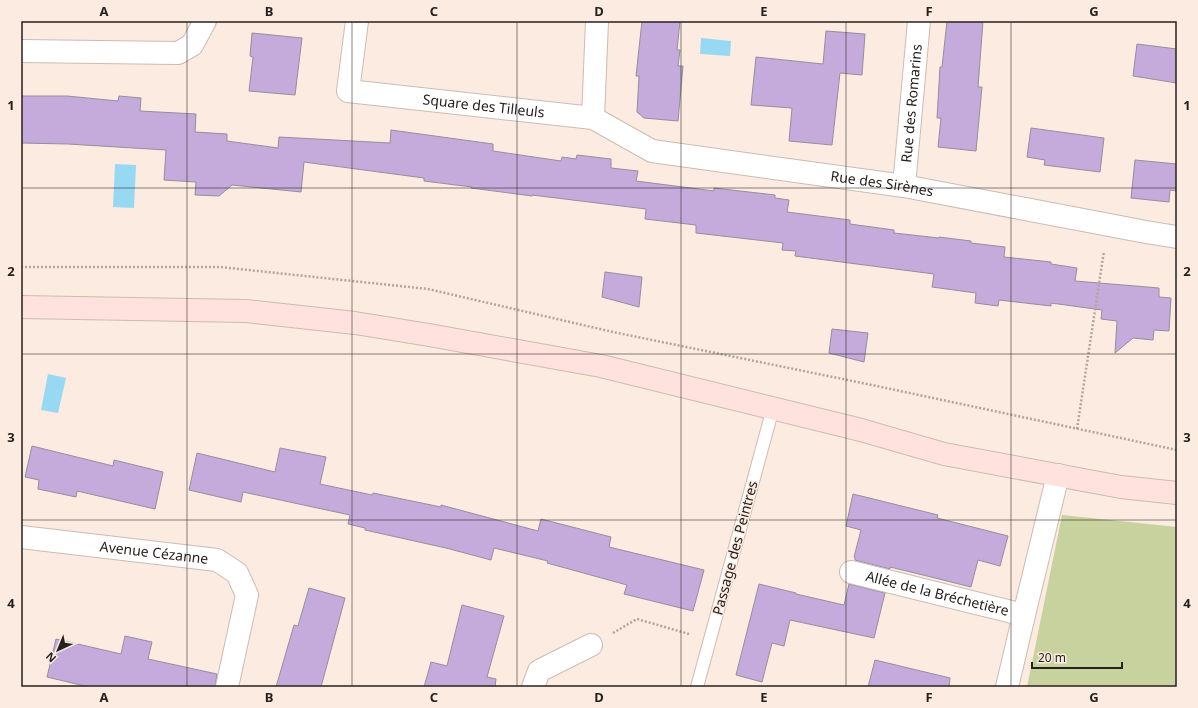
<svg xmlns="http://www.w3.org/2000/svg" width="1198" height="708" viewBox="0 0 1198 708" font-family="'Noto Sans',sans-serif">
	<style>
		.green { fill: #c7d29e }
		.water { fill: #97d9f3 }
		.building { fill: #c5aadc; stroke: #958e9c }
		.lines { fill: none; stroke-linecap: round; stroke-linejoin: round }
		.service-casing { stroke: #cbbcb1; stroke-width: 14 }
		.minor-casing { stroke: #cbbcb1; stroke-width: 24 }
		.secondary-casing { stroke: #cbbcb1; stroke-width: 24 }
		.path { stroke: #b2a59d; stroke-width: 2.5; stroke-dasharray: 2 2; stroke-linecap: butt }
		.service { stroke: #fff; stroke-width: 12 }
		.minor { stroke: #fff; stroke-width: 22 }
		.secondary { stroke: #ffe1de; stroke-width: 22 }
		.grid { fill: none; stroke: #27211d; stroke-width: 1; stroke-opacity: 0.55 }
		.labels { text-anchor: middle; stroke-width: 3; stroke-linejoin: round; paint-order: stroke }
		.street-label { font-size: 14px; fill: #27211d; stroke: #fbebe0 }
		.neatline { fill: none; stroke: #27211d; stroke-width: 1.5 }
		.grid-label { font-size: 13px; text-anchor: middle; font-weight: bold; fill: #27211d }
	</style>
	<rect width="100%" height="100%" fill="#fbebe0"/>
	<!-- green -->
	<path class="green" d="M 1062,515 L 1177,527 L 1177,687 L 1027,687 Z"/>
	<!-- water -->
	<path class="water" d="M 701,38 L 731,41 L 730,56 L 700,54 Z
		M 115,164 L 136,165 L 134,208 L 113,207 Z
		M 48,374 L 66,378 L 58,413 L 41,410 Z"/>
	<!-- building -->
	<path class="building" d="M 642,21 L 680,21 L 677,50 L 680,50 L 678,66 L 683,66 L 678,121 L 644,118 L 637,112 L 639,76 L 636,76 Z
		M 947,21 L 983,21 L 978,87 L 982,87 L 976,151 L 938,147 L 941,118 L 937,118 L 940,67 L 942,67 Z
		M 826,31 L 865,34 L 862,75 L 840,73 L 832,145 L 789,141 L 792,108 L 751,105 L 756,57 L 823,64 Z
		M 252,33 L 302,38 L 295,95 L 249,91 L 253,57 L 250,56 Z
		M 1137,44 L 1177,49 L 1177,83 L 1133,76 Z
		M 21,96 L 67,96 L 118,101 L 119,96 L 141,98 L 140,111 L 196,114 L 195,132 L 227,134 L 227,141 L 278,148 L 279,137 L 390,143 L 391,130 L 493,144 L 493,151 L 561,161 L 562,157 L 576,159 L 577,155 L 611,159 L 611,168 L 638,171 L 636,181 L 714,191 L 714,188 L 775,195 L 775,198 L 789,200 L 787,212 L 850,220 L 850,224 L 894,230 L 894,233 L 939,238 L 939,237 L 971,241 L 971,243 L 1005,247 L 1004,257 L 1051,262 L 1051,264 L 1077,268 L 1075,281 L 1159,288 L 1159,297 L 1171,298 L 1169,331 L 1154,330 L 1153,340 L 1133,338 L 1115,353 L 1117,321 L 1101,319 L 1102,310 L 1051,303 L 1051,306 L 999,300 L 998,306 L 975,303 L 976,293 L 932,287 L 934,274 L 795,256 L 796,251 L 782,250 L 783,243 L 696,233 L 696,225 L 645,219 L 646,209 L 532,195 L 532,196 L 471,188 L 472,187 L 424,181 L 424,178 L 304,162 L 301,192 L 232,185 L 219,196 L 195,195 L 196,182 L 164,180 L 166,150 L 68,144 L 21,143 Z
		M 1031,128 L 1104,138 L 1100,172 L 1044,165 L 1045,160 L 1027,157 Z
		M 1135,160 L 1177,164 L 1177,191 L 1170,190 L 1169,202 L 1131,198 Z
		M 605,272 L 642,277 L 639,307 L 602,297 Z
		M 832,329 L 868,333 L 864,362 L 829,353 Z
		M 32,446 L 113,466 L 114,460 L 163,472 L 155,509 L 77,491 L 76,497 L 38,489 L 39,480 L 25,477 Z
		M 280,448 L 326,457 L 320,484 L 372,495 L 373,493 L 441,507 L 441,505 L 538,531 L 541,519 L 611,537 L 609,547 L 704,570 L 693,611 L 624,594 L 627,585 L 547,563 L 548,561 L 494,548 L 491,560 L 446,548 L 365,530 L 365,528 L 348,524 L 350,515 L 243,492 L 241,502 L 189,490 L 197,453 L 275,472 Z
		M 853,494 L 938,515 L 937,518 L 1008,536 L 1000,566 L 978,560 L 971,587 L 923,575 L 890,567 L 890,569 L 855,560 L 855,557 L 854,557 L 861,530 L 846,526 Z
		M 759,584 L 796,593 L 796,594 L 844,605 L 849,584 L 885,593 L 874,638 L 790,620 L 784,646 L 772,643 L 762,682 L 736,675 Z
		M 309,588 L 345,598 L 321,687 L 276,687 L 294,625 L 298,626 Z
		M 462,605 L 504,616 L 487,677 L 496,679 L 495,687 L 424,687 L 431,662 L 447,666 Z
		M 125,636 L 152,642 L 148,659 L 217,674 L 215,687 L 89,687 L 47,677 L 56,639 L 121,654 Z
		M 875,660 L 950,678 L 949,687 L 868,687 Z"/>
	<g class="lines">
		<defs>
			<path id="service" d="M 697,687 L 773,408"/>
			<g id="minor">
				<path id="s1" d="M 357,21 L 348,91 L 593,118 L 652,151 L 904,186 L 1146,232 L 1177,237"/>
				<path d="M 21,51 L 178,53 L 192,45 L 205,21"/>
				<path d="M 593,118 L 597,21"/>
				<path id="s2" d="M 904,186 L 919,21"/>
				<path id="s3" d="M 21,537 L 217,560 L 237,573 L 247,595 L 227,687"/>
				<path id="s4" d="M 851,572 L 1024,615 L 1058,475"/>
				<path d="M 533,687 L 539,671 L 591,645"/>
				<path d="M 1007,687 L 1024,615"/>
			</g>
			<path id="secondary" d="M 21,307 L 246,311 L 355,323 L 429,335 L 601,366 L 861,430 L 944,454 L 1121,487 L 1177,493"/>
		</defs>
		<!-- service casing -->
		<use href="#service" class="service-casing"/>
		<!-- minor casing -->
		<use href="#minor" class="minor-casing"/>
		<!-- secondary casing -->
		<use href="#secondary" class="secondary-casing"/>
		<!-- path -->
		<path class="path" d="M 21,267 L 220,267 L 428,289 L 613,332 L 872,385 L 1177,450
			M 1077,429 L 1104,251
			M 613,633 L 637,619 L 689,634"/>
		<!-- service -->
		<use href="#service" class="service"/>
		<!-- minor -->
		<use href="#minor" class="minor"/>
		<!-- secondary -->
		<use href="#secondary" class="secondary"/>
	</g>
	<!-- grid -->
	<path class="grid" d="M 187,21 L 187,687M 352,21 L 352,687M 517,21 L 517,687M 681,21 L 681,687M 846,21 L 846,687M 1011,21 L 1011,687M 21,188 L 1177,188M 21,354 L 1177,354M 21,520 L 1177,520"/>
	<g class="labels">
		<!-- street labels -->
		<g class="street-label">
			<text dy="5" stroke="none"><textPath href="#s2" startOffset="83">Rue des Romarins</textPath></text>
			<text dy="5" stroke="none"><textPath href="#s1" startOffset="207">Square des Tilleuls</textPath></text>
			<text dy="5" stroke="none"><textPath href="#s1" startOffset="617">Rue des Sirènes</textPath></text>
			<text transform="translate(735 548) rotate(-75)" y="5">Passage des Peintres</text>
			<text dy="5" stroke="none"><textPath href="#s3" startOffset="134">Avenue Cézanne</textPath></text>
			<text dy="5" stroke="none"><textPath href="#s4" startOffset="89">Allée de la Bréchetière</textPath></text>
		</g>
	</g>
	<!-- border -->
	<rect width="1198" height="708" fill="none" stroke="#fbebe0" stroke-width="44"/>
	<!-- north arrow -->
	<g transform="translate(58 650) rotate(224)" stroke="#fbebe0" stroke-width="3" paint-order="stroke">
	<path d="M0-3L7 15L0 10L-7 15Z" fill="#27211d"/>
	<text y="-6" font-size="11" font-weight="bold" text-anchor="middle" fill="#27211d">N</text>
	</g>
	<!-- scale -->
	<path d="M1032 662v6h90v-6" fill="none" stroke="#27211d" stroke-width="2"/>
	<text x="1038" y="662" font-size="12" fill="#27211d" stroke="#fbebe0" stroke-width="3" paint-order="stroke">20 m</text>
	<rect x="22" y="22" width="1154" height="664" class="neatline"/>
	<g class="grid-label">
		<text x="104" y="16">A</text>
		<text x="269" y="16">B</text>
		<text x="434" y="16">C</text>
		<text x="599" y="16">D</text>
		<text x="764" y="16">E</text>
		<text x="929" y="16">F</text>
		<text x="1094" y="16">G</text>
		<text x="11" y="110">1</text>
		<text x="1187" y="110">1</text>
		<text x="11" y="276">2</text>
		<text x="1187" y="276">2</text>
		<text x="11" y="442">3</text>
		<text x="1187" y="442">3</text>
		<text x="11" y="608">4</text>
		<text x="1187" y="608">4</text>
		<text x="104" y="702">A</text>
		<text x="269" y="702">B</text>
		<text x="434" y="702">C</text>
		<text x="599" y="702">D</text>
		<text x="764" y="702">E</text>
		<text x="929" y="702">F</text>
		<text x="1094" y="702">G</text>
	</g>
</svg>
